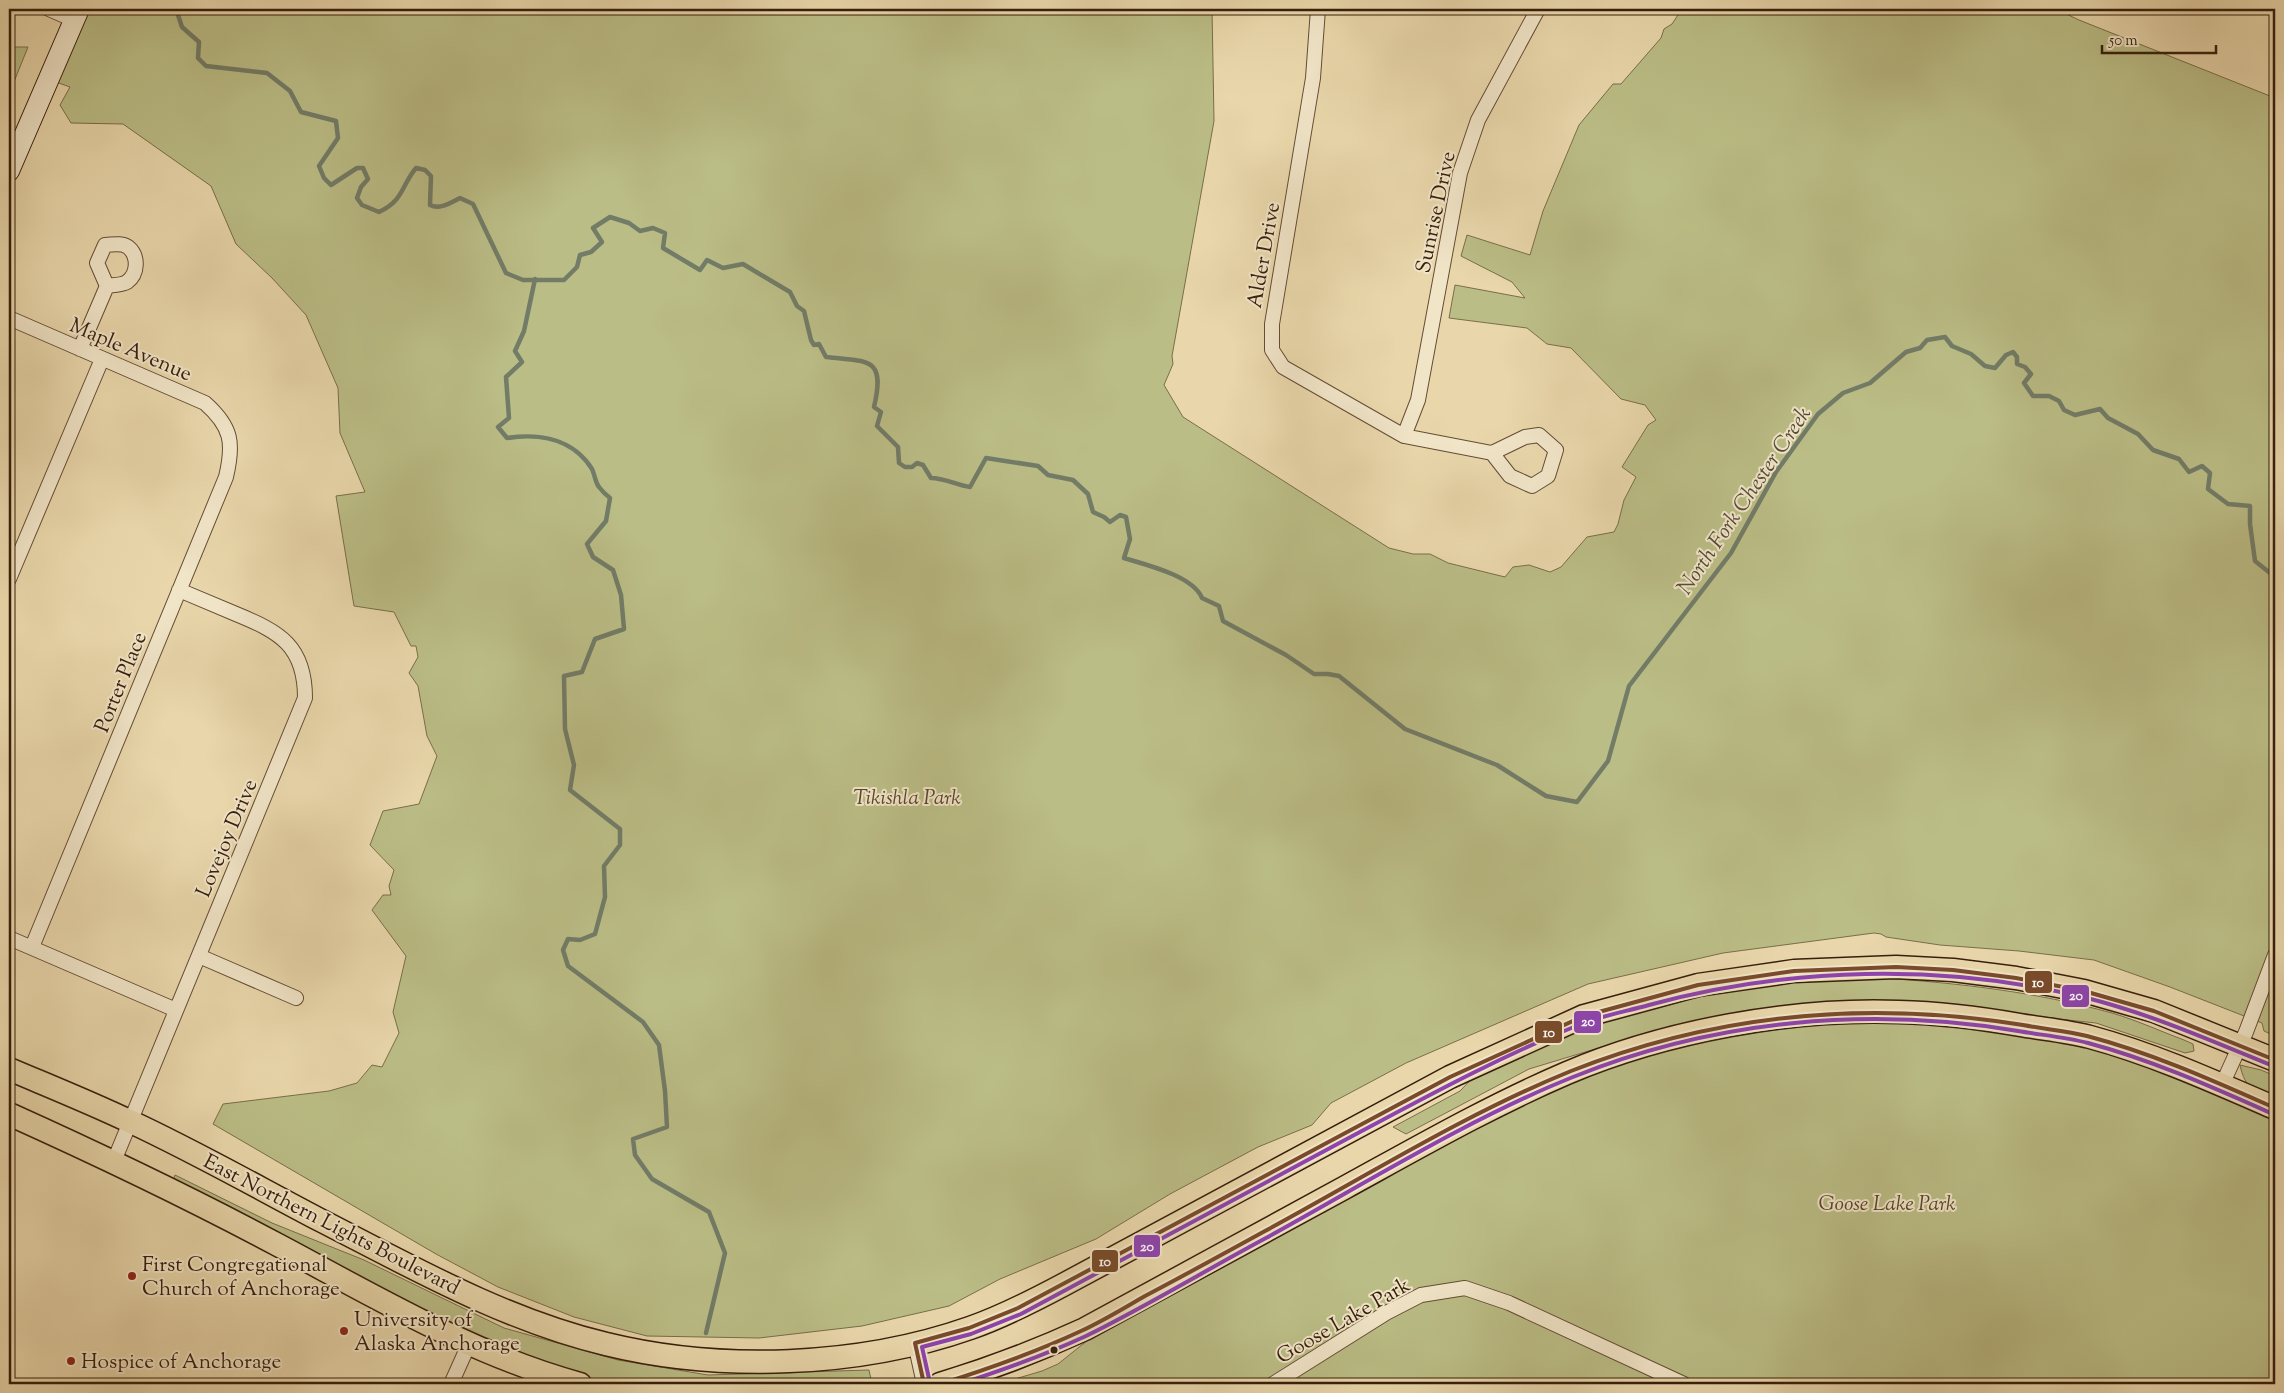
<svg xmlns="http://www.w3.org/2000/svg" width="2284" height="1393" viewBox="0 0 2284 1393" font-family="'Sorts Mill Goudy',serif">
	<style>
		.green { fill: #bbbd86; stroke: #796e49 }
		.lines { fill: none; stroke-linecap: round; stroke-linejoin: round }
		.stream { stroke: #727c67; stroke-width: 4.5 }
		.street-casing { stroke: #644c34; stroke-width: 16 }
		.secondary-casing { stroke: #371e0c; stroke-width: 22 }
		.primary-casing { stroke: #371e0c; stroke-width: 25 }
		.street { stroke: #f1e5c8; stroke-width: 14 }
		.secondary { stroke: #f1e5c8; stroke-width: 20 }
		.primary { stroke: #e9d7ab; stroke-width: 22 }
		.bus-1-casing { stroke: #f1e5c8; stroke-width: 8 }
		.bus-2-casing { stroke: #f1e5c8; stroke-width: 8 }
		.bus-1 { stroke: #7a4b2a; stroke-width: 4 }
		.bus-2 { stroke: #8e44ad; stroke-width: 4 }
		.poi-dot { fill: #8f2418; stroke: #f1e5c8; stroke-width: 2 }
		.bus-dot { fill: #371e0c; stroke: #f1e5c8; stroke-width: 2 }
		.labels { text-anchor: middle; stroke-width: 4; stroke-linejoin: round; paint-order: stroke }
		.street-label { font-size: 21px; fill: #371e0c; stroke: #f1e5c8 }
		.park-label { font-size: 21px; font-style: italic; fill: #58462a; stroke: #f1e5c8 }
		.poi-label { font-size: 21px; fill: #371e0c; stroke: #f1e5c8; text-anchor: start }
		.water-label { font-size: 22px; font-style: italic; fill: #544d39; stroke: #f1e5c8 }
		.line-badge { stroke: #f1e5c8; stroke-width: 2 }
		.badge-label { font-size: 14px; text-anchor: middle; font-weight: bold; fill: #fff }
	</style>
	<rect width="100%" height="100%" fill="#e9d7ab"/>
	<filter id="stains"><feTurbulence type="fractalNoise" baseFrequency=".004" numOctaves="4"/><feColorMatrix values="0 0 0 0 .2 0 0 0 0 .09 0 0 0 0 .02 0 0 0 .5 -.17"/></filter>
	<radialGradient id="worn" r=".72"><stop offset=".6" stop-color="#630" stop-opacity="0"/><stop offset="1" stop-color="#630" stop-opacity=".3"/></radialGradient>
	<!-- green -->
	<path class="green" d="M 84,9 L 1212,9 L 1214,121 L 1172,356 L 1173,364 L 1164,385 L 1183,417 L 1389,548 L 1413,554 L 1430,554 L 1448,563 L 1505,577 L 1513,567 L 1529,565 L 1550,572 L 1561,567 L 1587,537 L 1614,532 L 1618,524 L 1624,500 L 1636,477 L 1622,467 L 1648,425 L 1656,420 L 1645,405 L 1621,399 L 1571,348 L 1547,344 L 1527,328 L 1449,318 L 1455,285 L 1525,298 L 1512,282 L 1461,256 L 1467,235 L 1530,255 L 1543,211 L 1579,125 L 1613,84 L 1621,84 L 1661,38 L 1664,29 L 1672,24 L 1682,9 L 2062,9 L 2060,11 L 2079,20 L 2275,98 L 2275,1036 L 2264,1031 L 2262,1023 L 2170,987 L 2094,960 L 2019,951 L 1940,945 L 1886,937 L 1881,934 L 1874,933 L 1723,953 L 1588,984 L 1406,1063 L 1331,1103 L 1312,1125 L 1258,1147 L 1170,1194 L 1096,1239 L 1000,1279 L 949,1306 L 862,1326 L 759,1338 L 647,1336 L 574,1317 L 498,1287 L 436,1254 L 213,1124 L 223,1104 L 329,1091 L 357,1083 L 372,1065 L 382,1067 L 399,1033 L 393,1012 L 406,956 L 372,910 L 383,895 L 391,895 L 389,886 L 394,870 L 370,845 L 383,811 L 419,804 L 437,756 L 427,736 L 418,686 L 409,673 L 418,657 L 416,646 L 411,646 L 394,612 L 354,606 L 336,496 L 365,492 L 340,433 L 338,388 L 306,315 L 272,278 L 236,244 L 211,186 L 123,124 L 71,123 L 60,105 L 70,87 L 56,82 Z
		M 9,47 L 28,47 L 9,94 Z
		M 1881,978 C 1959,983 2036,992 2112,1013 C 2136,1020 2160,1031 2184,1040 L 2193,1044 L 2194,1051 L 2185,1053 L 2096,1023 L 1983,1011 L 1628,1039 L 1529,1069 L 1406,1134 L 1393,1127 L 1460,1091 L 1479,1071 L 1590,1025 L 1664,1005 L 1736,989 L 1824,979 Z
		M 1819,1022 C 1896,1023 1975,1022 2050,1037 C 2128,1053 2202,1088 2275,1118 L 2275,1384 L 998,1384 L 1042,1371 L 1058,1364 L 1108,1324 L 1551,1087 L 1676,1045 Z
		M 2240,1065 L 2261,1070 L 2275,1076 L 2275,1101 C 2255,1092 2245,1089 2240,1065 Z
		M 175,1175 L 272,1223 L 364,1260 L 504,1328 L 618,1360 L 708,1375 L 869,1370 L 872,1384 L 614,1384 L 543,1367 L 448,1330 L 171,1185 Z"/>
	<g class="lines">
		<!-- stream -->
		<path class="stream" d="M 176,9 L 182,27 L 199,42 L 198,58 L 206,66 L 267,73 L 290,91 L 301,112 L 336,121 L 338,138 L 319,166 L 324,178 L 331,185 L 357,168 L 363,168 L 368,179 L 361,187 L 357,198 L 362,205 L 379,212 C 404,200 401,186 416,168 L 425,170 L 431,176 L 430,205 C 440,210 450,203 460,198 L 473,204 L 506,273 L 523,280 L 564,280 L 577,267 L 580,255 L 591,252 L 602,242 L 593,228 L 610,217 L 629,223 L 640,231 L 653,228 L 665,233 L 663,248 L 700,270 L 707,260 L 723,268 L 743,264 L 790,292 L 797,306 L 804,311 L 811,340 L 814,345 L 819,344 L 826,357 C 868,362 886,356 874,407 L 881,412 L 877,426 L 898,447 L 899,463 L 905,467 L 912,467 L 917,463 L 923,465 L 931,478 C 945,478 956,485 970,487 L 986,458 L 1038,466 L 1048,475 L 1073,480 L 1088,494 L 1093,512 L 1104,517 L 1110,522 L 1120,515 L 1126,517 L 1130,539 L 1124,558 C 1147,565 1193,576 1202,598 L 1219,606 L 1223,621 L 1286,655 L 1314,674 L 1328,674 L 1339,676 L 1405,729 L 1497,765 L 1546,796 L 1577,802 L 1608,761 L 1629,686 L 1731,553 L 1776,472 L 1818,414 L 1843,393 L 1870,383 L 1906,352 L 1920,348 L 1927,340 L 1945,337 L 1952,346 L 1971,354 L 1985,366 L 1995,368 L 2006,355 L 2013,352 L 2017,357 L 2017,364 L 2025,367 L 2031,374 L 2024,383 L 2033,396 L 2049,396 L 2059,401 L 2064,410 L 2075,415 L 2100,409 L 2108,418 L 2138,434 L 2153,450 L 2179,459 L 2189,472 L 2202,466 L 2210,473 L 2208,489 L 2228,504 L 2250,506 L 2250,524 L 2255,561 L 2275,577
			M 535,279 L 524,331 L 515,351 L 522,362 L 506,377 L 509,418 L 498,427 L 507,438 C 540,433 573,439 592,469 C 595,475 595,482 599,487 C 602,491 606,495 610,498 L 606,521 L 587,544 L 593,557 L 613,570 L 621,595 L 624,629 L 595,639 L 582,672 L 564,676 L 565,729 L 574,765 L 570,790 L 620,829 L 620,845 L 604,866 L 605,897 L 595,934 L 580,940 L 568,939 L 563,950 L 568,966 L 643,1022 L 659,1045 L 665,1091 L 667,1127 L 633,1139 L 635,1155 L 652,1179 L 709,1212 L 725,1253 L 706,1333"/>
		<defs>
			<path id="street" d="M 49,9 L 74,20
				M 1318,9 L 1313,78 L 1272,324 L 1272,350 L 1283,367 L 1404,436 L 1492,453 L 1510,476 L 1532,486 L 1548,476 L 1556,450 L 1539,435 L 1525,437 L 1492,453
				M 9,318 L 205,403 C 232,427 234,443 226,477 L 32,947
				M 80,349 L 107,286 C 113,285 122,285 127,282 C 138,274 139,256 128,247 C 121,242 112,245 105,245 L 97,263 L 107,286
				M 1404,436 L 1418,400 L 1460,173 L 1478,120 L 1538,9
				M 9,579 L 102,359
				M 9,938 L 176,1010
				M 199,956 L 296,998
				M 2222,1085 L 2246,1032 L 2275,955
				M 114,1161 L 305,698 C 305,646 280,632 236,614 C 217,606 198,598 179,590
				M 915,1343 L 924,1384
				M 451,1384 L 469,1344
				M 1273,1384 L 1386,1313 L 1421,1295 L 1465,1288 L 1509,1303 L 1684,1384"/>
			<path id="secondary" d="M 9,171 L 79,9"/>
			<path id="primary" d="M 9,1069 C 49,1086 89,1102 129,1121 C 194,1151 257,1187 320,1220 C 412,1267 505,1320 606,1344 C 720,1372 859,1367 970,1328 C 1002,1317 1033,1301 1063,1285 L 1450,1077 L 1584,1016 L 1698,985 L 1794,971 L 1896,967 L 1953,970 L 2016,978 L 2084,991 L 2154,1011 L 2275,1060
				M 9,1114 C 100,1155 190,1198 278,1245 C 376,1297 473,1355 580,1384
				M 940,1384 C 990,1369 1037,1351 1085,1329 C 1171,1282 1258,1235 1344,1188 C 1417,1148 1490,1106 1567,1073 C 1666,1031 1791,1008 1899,1012 C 1940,1013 1980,1018 2020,1025 C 2043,1029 2067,1031 2090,1037 C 2153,1054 2215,1082 2275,1108"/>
		</defs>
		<!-- street casing -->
		<use href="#street" class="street-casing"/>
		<!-- secondary casing -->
		<use href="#secondary" class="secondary-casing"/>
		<!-- primary casing -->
		<use href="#primary" class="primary-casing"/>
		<!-- street -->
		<use href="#street" class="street"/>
		<!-- secondary -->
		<use href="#secondary" class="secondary"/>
		<!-- primary -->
		<use href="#primary" class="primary"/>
		<defs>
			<path id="bus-1" d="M 924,1384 L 915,1343 L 969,1328 L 1018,1308 L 1450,1077 L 1584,1016 L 1698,985 L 1794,971 L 1896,967 L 1953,970 L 2016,978 L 2084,991 L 2154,1011 L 2275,1060
				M 940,1384 C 988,1369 1036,1352 1081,1331 C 1103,1321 1124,1308 1145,1296 C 1185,1275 1225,1253 1265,1231 C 1365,1177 1465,1114 1571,1071 C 1718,1013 1868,1000 2023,1025 C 2044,1029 2066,1031 2087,1036 C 2152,1053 2214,1081 2275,1108"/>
			<path id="bus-2" d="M 930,1383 L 922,1347 L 971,1334 L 1021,1314 C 1124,1258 1227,1203 1330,1148 C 1413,1104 1497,1057 1584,1023 C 1605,1015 1628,1011 1649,1005 C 1790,967 1941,963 2083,997 C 2148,1013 2210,1040 2273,1066
				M 960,1384 C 1003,1370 1045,1355 1086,1336 C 1147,1306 1206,1270 1266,1238 C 1366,1183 1468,1119 1573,1077 C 1715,1020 1867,1006 2018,1031 C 2041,1035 2065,1037 2088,1043 C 2152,1060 2212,1087 2273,1114"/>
		</defs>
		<!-- bus-1 casing -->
		<use href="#bus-1" class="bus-1-casing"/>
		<!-- bus-2 casing -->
		<use href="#bus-2" class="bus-2-casing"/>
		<!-- bus-1 -->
		<use href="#bus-1" class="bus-1"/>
		<!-- bus-2 -->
		<use href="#bus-2" class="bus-2"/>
	</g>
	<!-- markers -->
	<g class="poi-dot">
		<circle cx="132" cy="1276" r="5"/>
		<circle cx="344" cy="1331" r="5"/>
		<circle cx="71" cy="1361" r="5"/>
	</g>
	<circle class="bus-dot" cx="1054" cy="1350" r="4.5"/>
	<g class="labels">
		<!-- street labels -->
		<g class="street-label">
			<text transform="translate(1435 212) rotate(-78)" y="7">Sunrise Drive</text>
			<text transform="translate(1263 255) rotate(-80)" y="7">Alder Drive</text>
			<text transform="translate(131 349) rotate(23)" y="7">Maple Avenue</text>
			<text transform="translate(120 682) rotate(-68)" y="7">Porter Place</text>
			<text transform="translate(226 838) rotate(-67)" y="7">Lovejoy Drive</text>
			<text transform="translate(332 1224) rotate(27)" y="7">East Northern Lights Boulevard</text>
			<text transform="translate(1343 1320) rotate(-30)" y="7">Goose Lake Park</text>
		</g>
		<!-- park labels -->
		<g class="park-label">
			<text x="907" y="804">Tikishla Park</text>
			<text x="1887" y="1210">Goose Lake Park</text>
		</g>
		<!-- poi labels -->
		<g class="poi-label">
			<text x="142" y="1271">First Congregational<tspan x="142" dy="24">Church of Anchorage</tspan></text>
			<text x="354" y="1326">University of<tspan x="354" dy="24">Alaska Anchorage</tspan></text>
			<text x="81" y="1368">Hospice of Anchorage</text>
		</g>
		<!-- water labels -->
		<g class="water-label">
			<text transform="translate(1743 500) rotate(-56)" y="8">North Fork Chester Creek</text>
		</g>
	</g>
	<g class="line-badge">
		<rect x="2024" y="970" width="29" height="24" rx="5" fill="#7a4b2a"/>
		<rect x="2061" y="984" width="29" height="24" rx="5" fill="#8e44ad"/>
		<rect x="1573" y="1010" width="29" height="24" rx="5" fill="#8e44ad"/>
		<rect x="1534" y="1020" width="29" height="24" rx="5" fill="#7a4b2a"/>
		<rect x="1133" y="1234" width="28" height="24" rx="5" fill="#8e44ad"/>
		<rect x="1091" y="1249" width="28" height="24" rx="5" fill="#7a4b2a"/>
	</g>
	<g class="badge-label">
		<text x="2038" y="987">10</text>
		<text x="2076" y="1000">20</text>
		<text x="1588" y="1026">20</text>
		<text x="1549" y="1037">10</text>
		<text x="1147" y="1251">20</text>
		<text x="1105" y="1266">10</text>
	</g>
	<!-- margin -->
	<rect width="2284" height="1393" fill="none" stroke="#e9d7ab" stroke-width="30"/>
	<rect x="10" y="10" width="2264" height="1373" fill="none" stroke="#371e0c" stroke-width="2.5"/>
	<rect x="15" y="15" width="2254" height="1363" fill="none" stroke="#371e0c"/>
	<!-- scale -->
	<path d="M2102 45v8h114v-8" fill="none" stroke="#371e0c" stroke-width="2.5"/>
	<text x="2109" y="45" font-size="15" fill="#371e0c" stroke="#f1e5c8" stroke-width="4" paint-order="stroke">50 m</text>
	<rect width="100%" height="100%" filter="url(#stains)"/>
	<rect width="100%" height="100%" fill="url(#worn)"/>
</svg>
